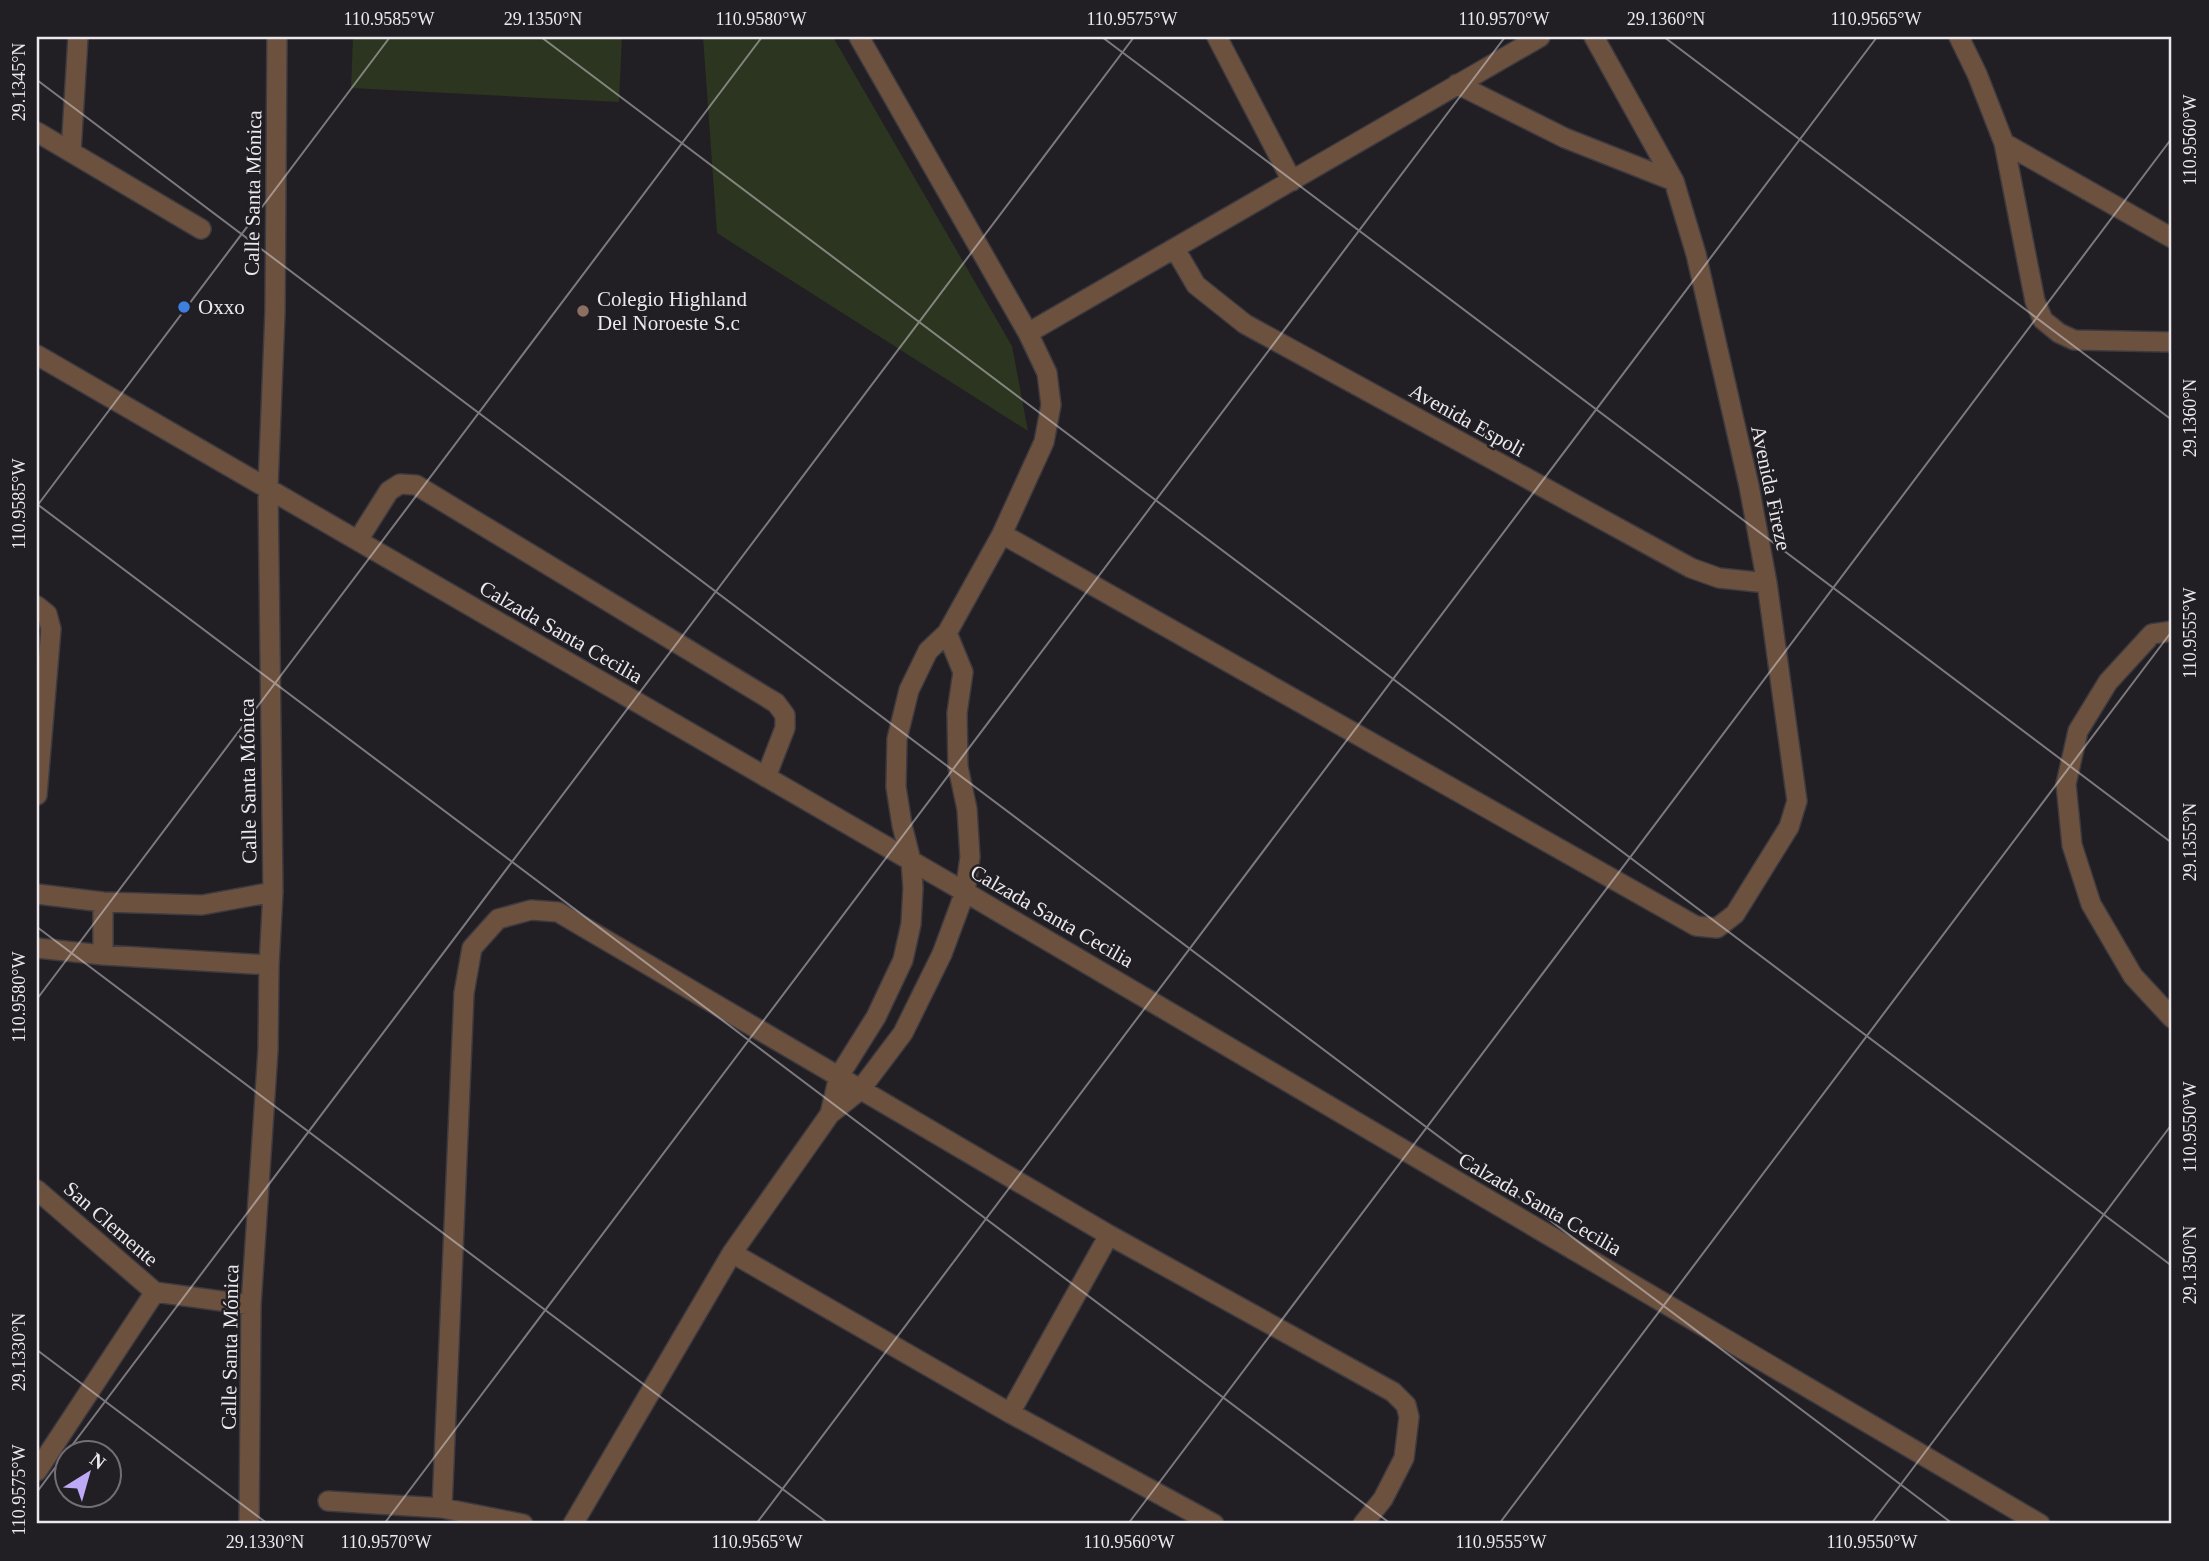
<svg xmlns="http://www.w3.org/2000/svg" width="2209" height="1561" viewBox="0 0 2209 1561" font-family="Georgia,serif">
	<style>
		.green { fill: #2c3520 }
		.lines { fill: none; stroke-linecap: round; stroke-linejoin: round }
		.service-casing { stroke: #3d3a40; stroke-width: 22 }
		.minor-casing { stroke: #3d3a40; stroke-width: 22 }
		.service { stroke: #6d513f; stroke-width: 19 }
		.minor { stroke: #6d513f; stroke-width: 19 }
		.ticks { fill: none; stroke: #ece9ed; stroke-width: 2; stroke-opacity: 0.45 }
		.shop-dot { fill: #3f7fe0; stroke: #211e24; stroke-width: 2.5 }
		.education-dot { fill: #8d6e63; stroke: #211e24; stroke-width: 2.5 }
		.labels { text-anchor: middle; stroke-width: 5; stroke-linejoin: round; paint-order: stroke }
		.street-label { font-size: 21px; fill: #ece9ed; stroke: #211e24 }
		.poi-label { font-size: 21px; fill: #ece9ed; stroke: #211e24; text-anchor: start }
		.neatline { fill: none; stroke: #ece9ed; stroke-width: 2.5 }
		.ticks-label { font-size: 18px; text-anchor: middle; fill: #ece9ed }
	</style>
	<rect width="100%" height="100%" fill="#211e24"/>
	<!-- green -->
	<path class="green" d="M 353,37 L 622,37 L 619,102 L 351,88 Z
		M 703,37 L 833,37 L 1012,346 L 1028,431 L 717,233 Z"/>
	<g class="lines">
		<defs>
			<path id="service" d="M 358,540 L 389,491 L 400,484 L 416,485 L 776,703 L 785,715 L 785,728 L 766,777"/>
			<path id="minor" d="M 1217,37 L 1292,181
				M 1959,37 L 1977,74 L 2004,143 L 2035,301 L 2043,320 L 2059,333 L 2074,340 L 2172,342
				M 1457,84 L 1565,138 L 1674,181
				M 37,132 L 201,229
				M 2004,143 L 2172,238
				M 71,152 L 78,37
				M 1175,249 L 1196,285 L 1245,324 L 1691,568 L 1719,578 L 1767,583
				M 1028,333 L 1540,37
				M 37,355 L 965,892 L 2040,1524
				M 1002,534 L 1696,926 L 1717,928 L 1735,914 L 1789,827 L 1797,801 L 1767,583 L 1749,486 L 1696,254 L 1674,181 L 1594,37
				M 37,606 L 47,614 L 51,629 L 37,795
				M 2172,631 L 2152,634 L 2108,682 L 2078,731 L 2066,784 L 2072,845 L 2091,904 L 2133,976 L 2172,1018
				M 37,894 L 103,902 L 202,905 L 273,892
				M 37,948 L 103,955 L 269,965
				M 103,955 L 103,902
				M 830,1114 L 839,1076 L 876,1017 L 903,960 L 911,924 L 913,888 L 911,861 L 902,825 L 896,787 L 897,739 L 909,690 L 928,651 L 947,633 L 1002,534 L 1044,442 L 1051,405 L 1047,373 L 1028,333 L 859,37
				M 37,1190 L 155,1292 L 251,1305
				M 732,1253 L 1010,1413 L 1214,1524
				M 1010,1413 L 1109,1235
				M 37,1471 L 155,1292
				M 328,1501 L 442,1508 L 523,1524
				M 442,1508 L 464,993 L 472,948 L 498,919 L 531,910 L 558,912 L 1109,1235 L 1393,1392 L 1406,1405 L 1409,1417 L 1404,1458 L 1383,1499 L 1363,1524
				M 249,1524 L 251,1305 L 268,1050 L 269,965 L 273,892 L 268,486 L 275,312 L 277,37
				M 573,1524 L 732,1253 L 830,1114 L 860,1090 L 903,1033 L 942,954 L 965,892 L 970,857 L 967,809 L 958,767 L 957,713 L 963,672 L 947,633"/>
		</defs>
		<!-- service casing -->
		<use href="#service" class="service-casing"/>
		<!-- minor casing -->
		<use href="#minor" class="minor-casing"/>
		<!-- service -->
		<use href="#service" class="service"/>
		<!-- minor -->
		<use href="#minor" class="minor"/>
	</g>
	<!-- ticks -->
	<path class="ticks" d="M 541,37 L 2172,1266M 1102,37 L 2172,843M 1664,37 L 2172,420M 37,80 L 1953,1524M 37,504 L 1391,1524M 37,506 L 390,37M 37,927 L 829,1524M 37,999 L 762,37M 37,1350 L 268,1524M 67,1452 L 1134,37M 37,1492 L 66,1453M 384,1524 L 1505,37M 756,1524 L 1877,37M 1128,1524 L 2172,138M 1499,1524 L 2172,631M 1871,1524 L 2172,1124"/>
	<!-- markers -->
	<circle class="shop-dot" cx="184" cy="307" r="7"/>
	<circle class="education-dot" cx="583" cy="311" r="7"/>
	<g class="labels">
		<!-- street labels -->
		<g class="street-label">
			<text transform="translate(253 193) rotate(-89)" y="7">Calle Santa Mónica</text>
			<text transform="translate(1467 420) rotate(29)" y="7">Avenida Espoli</text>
			<text transform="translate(1771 488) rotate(78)" y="7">Avenida Fireze</text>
			<text transform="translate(561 632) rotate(30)" y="7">Calzada Santa Cecilia</text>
			<text transform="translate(248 781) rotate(-91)" y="7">Calle Santa Mónica</text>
			<text transform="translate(1052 916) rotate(30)" y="7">Calzada Santa Cecilia</text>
			<text transform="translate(1540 1204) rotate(30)" y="7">Calzada Santa Cecilia</text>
			<text transform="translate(111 1224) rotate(41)" y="7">San Clemente</text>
			<text transform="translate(230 1347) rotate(-89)" y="7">Calle Santa Mónica</text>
		</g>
		<!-- poi labels -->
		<g class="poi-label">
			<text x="597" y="306">Colegio Highland<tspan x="597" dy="24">Del Noroeste S.c</tspan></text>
			<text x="198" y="314">Oxxo</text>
		</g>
	</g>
	<!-- border -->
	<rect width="2209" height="1561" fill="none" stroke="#211e24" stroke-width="77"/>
	<!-- north arrow -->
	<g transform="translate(88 1474) rotate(37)"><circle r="33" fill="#211e24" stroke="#726f74" stroke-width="2"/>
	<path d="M0-5L12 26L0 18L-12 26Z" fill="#bda9f5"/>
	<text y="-10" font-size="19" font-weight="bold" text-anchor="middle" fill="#ece9ed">N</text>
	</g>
	<rect x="38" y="38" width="2132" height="1484" class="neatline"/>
	<g class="ticks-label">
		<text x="389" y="25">110.9585°W</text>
		<text x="543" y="25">29.1350°N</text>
		<text x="761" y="25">110.9580°W</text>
		<text x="1132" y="25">110.9575°W</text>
		<text x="1504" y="25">110.9570°W</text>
		<text x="1666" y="25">29.1360°N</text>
		<text x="1876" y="25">110.9565°W</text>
		<text transform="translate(19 82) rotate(-90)" y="6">29.1345°N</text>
		<text transform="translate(2190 140) rotate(-90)" y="6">110.9560°W</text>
		<text transform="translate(2190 418) rotate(-90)" y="6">29.1360°N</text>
		<text transform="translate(19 504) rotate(-90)" y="6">110.9585°W</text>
		<text transform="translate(2190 633) rotate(-90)" y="6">110.9555°W</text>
		<text transform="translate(2190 842) rotate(-90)" y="6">29.1355°N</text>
		<text transform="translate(19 997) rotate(-90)" y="6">110.9580°W</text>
		<text transform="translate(2190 1127) rotate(-90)" y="6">110.9550°W</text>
		<text transform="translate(2190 1265) rotate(-90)" y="6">29.1350°N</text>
		<text transform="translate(19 1352) rotate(-90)" y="6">29.1330°N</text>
		<text transform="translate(19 1490) rotate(-90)" y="6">110.9575°W</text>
		<text x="265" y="1548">29.1330°N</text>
		<text x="386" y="1548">110.9570°W</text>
		<text x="757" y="1548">110.9565°W</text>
		<text x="1129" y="1548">110.9560°W</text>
		<text x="1501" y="1548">110.9555°W</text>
		<text x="1872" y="1548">110.9550°W</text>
	</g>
</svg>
